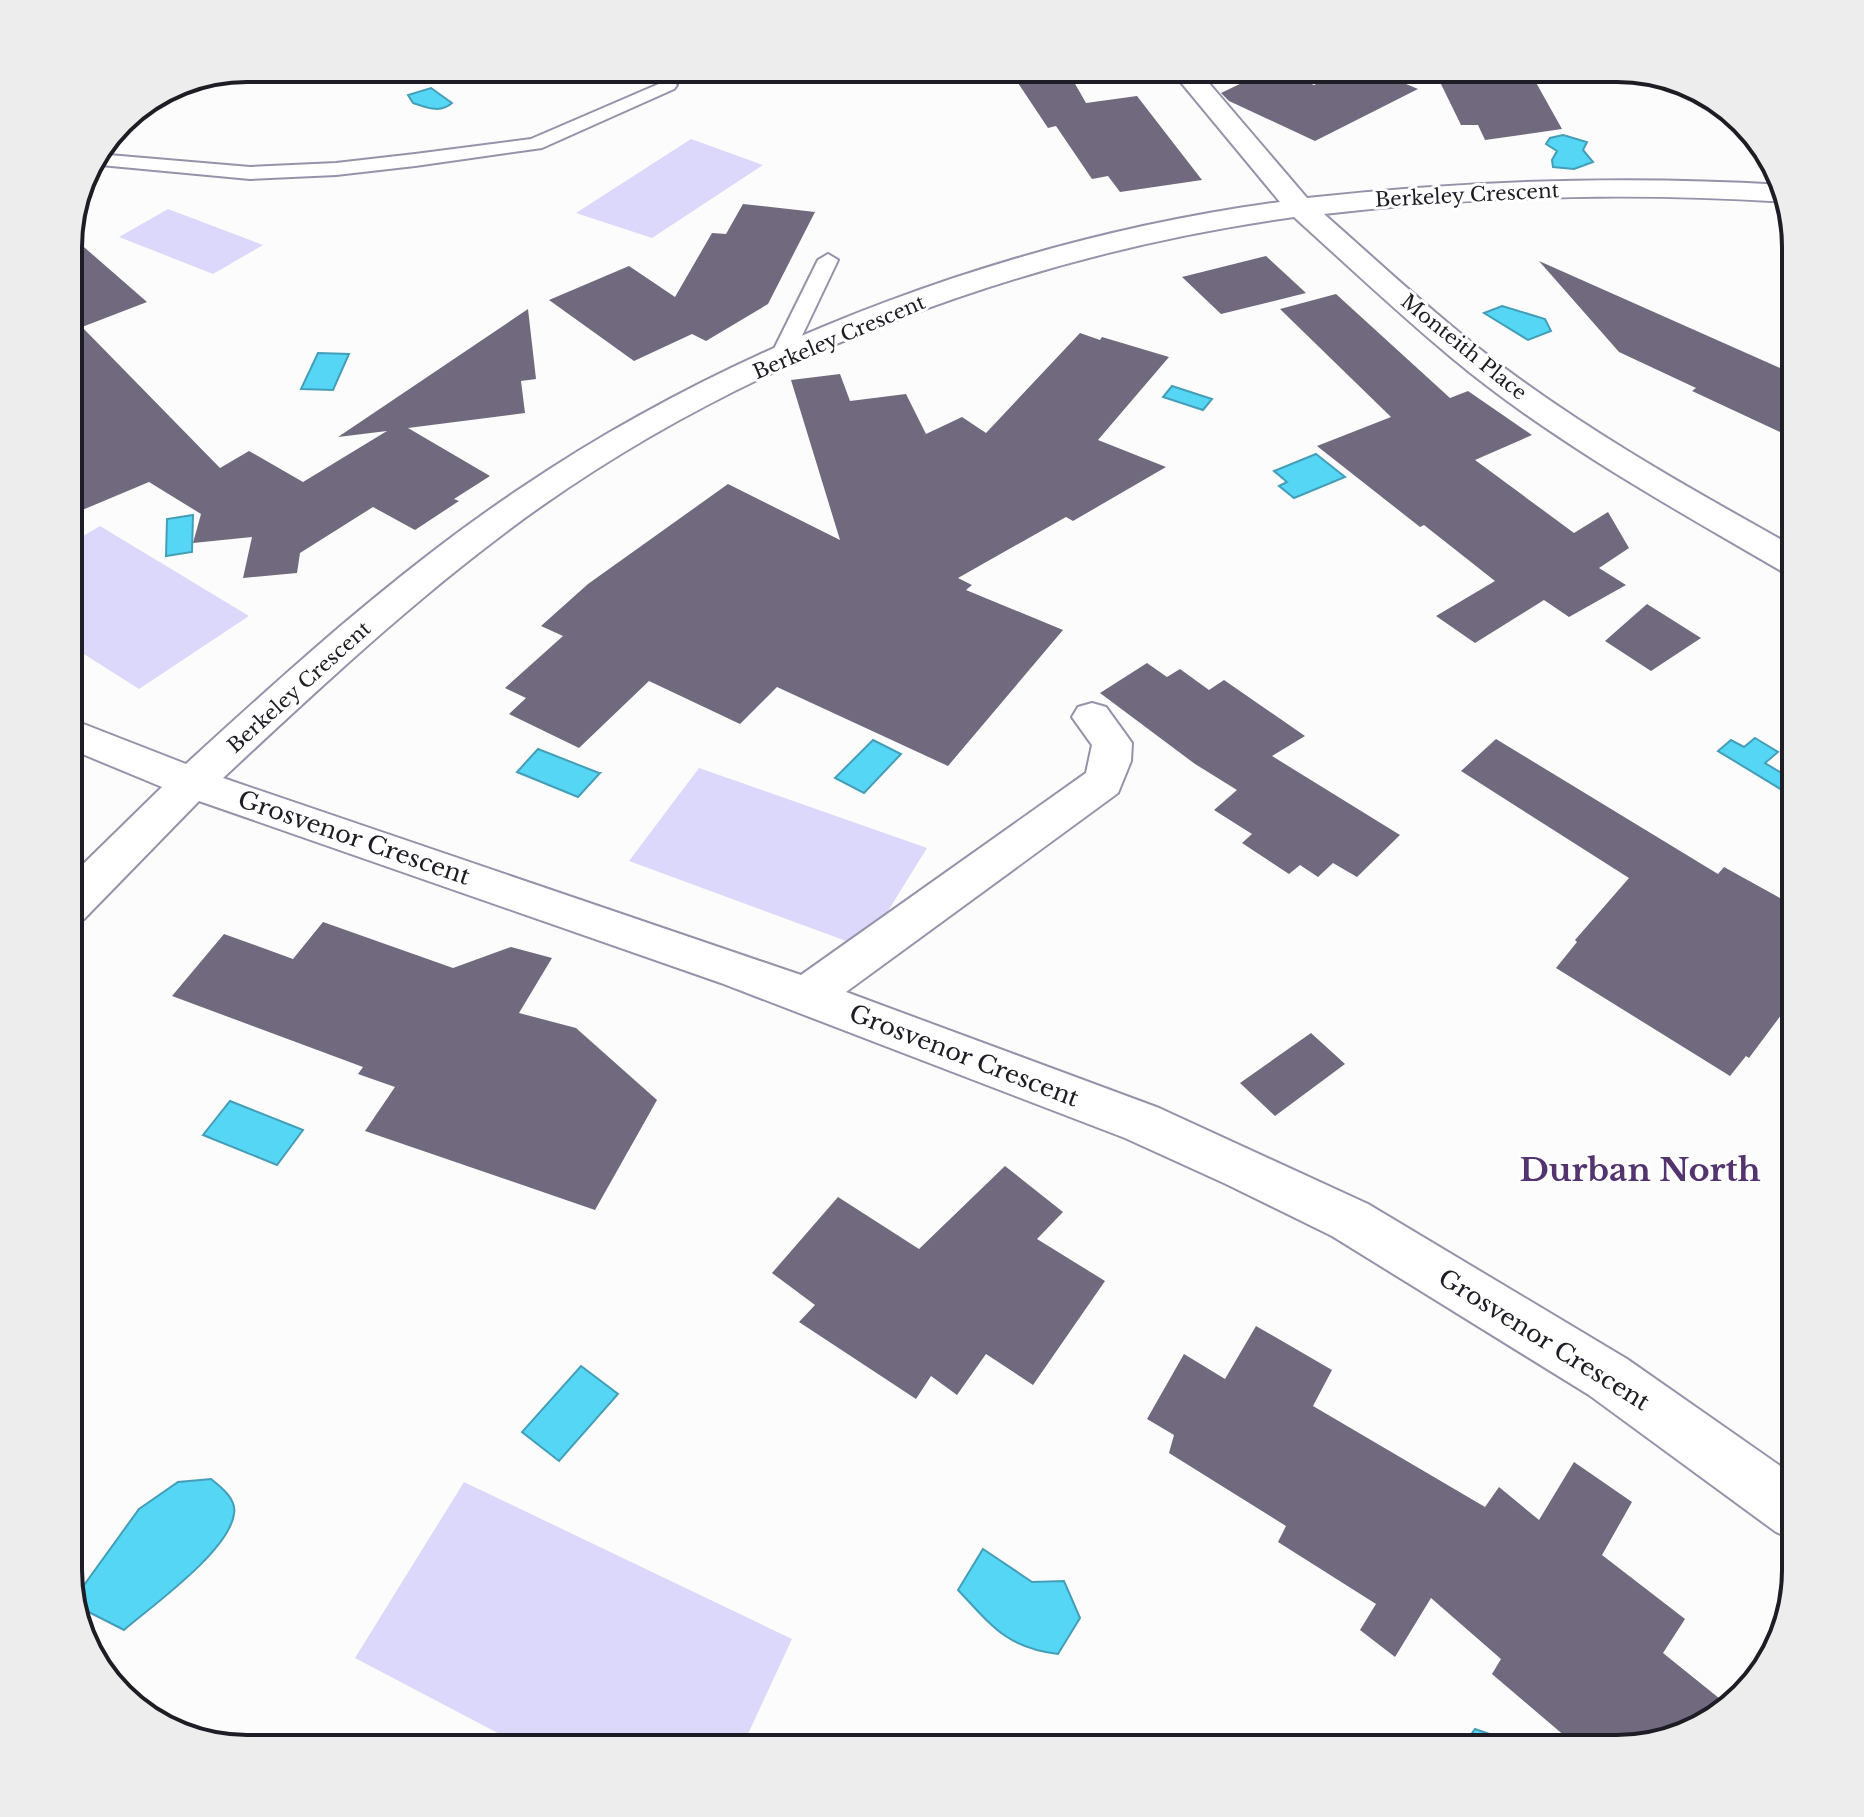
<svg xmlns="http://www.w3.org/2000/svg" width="1864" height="1817" viewBox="0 0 1864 1817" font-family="'Libre Baskerville',serif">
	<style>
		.green { fill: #dcd8fb }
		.water { fill: #55d6f5; stroke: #449eb7; stroke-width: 2 }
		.building { fill: #71697e }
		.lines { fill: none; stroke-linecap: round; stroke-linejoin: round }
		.lane-casing { stroke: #9593aa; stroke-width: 4 }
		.street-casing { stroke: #9593aa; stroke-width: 4 }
		.lane { fill: #fff; fill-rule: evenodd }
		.street { fill: #fff; fill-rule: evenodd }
		.labels { text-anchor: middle; stroke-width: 6; stroke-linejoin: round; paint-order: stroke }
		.far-street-label { font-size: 20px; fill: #1e1d26; stroke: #fff }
		.street-label { font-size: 24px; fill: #1e1d26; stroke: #fff }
		.district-label { font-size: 32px; font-weight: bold; fill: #53346f; stroke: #fff }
		.rim { fill: none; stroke: #1e1d26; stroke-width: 4 }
	</style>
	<rect width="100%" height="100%" fill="#fcfcfc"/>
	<!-- green -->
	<path class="green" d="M 691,139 L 763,165 L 652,238 L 576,213 Z
		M 168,209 L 263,245 L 213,274 L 119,237 Z
		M 100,526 L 249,616 L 139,689 L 68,644 L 68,545 Z
		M 699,768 L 927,848 L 865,948 L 629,861 Z
		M 464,1482 L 792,1639 L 741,1749 L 528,1749 L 355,1658 Z"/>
	<!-- water -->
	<path class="water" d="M 431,88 L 452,103 C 440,114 426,107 413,103 L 408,95 Z
		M 1563,135 L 1587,142 L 1583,150 L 1593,162 L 1574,169 L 1553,167 L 1552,160 L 1557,151 L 1546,144 L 1550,138 Z
		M 1502,306 L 1545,319 L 1551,331 L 1528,340 L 1484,313 Z
		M 318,353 L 349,354 L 333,390 L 301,389 Z
		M 1172,386 L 1212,399 L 1203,410 L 1163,397 Z
		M 1316,454 L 1345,477 L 1294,498 L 1279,486 L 1287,482 L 1274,471 Z
		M 193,515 L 192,552 L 166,556 L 167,519 Z
		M 1755,738 L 1778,752 L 1765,763 L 1793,780 L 1782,790 L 1718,751 L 1731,740 L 1744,747 Z
		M 873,740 L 901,754 L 864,793 L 835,778 Z
		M 538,749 L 599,773 L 600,773 L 578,797 L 517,772 Z
		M 230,1101 L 303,1130 L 277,1165 L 203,1135 Z
		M 581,1366 L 618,1394 L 559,1461 L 522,1432 Z
		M 211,1479 C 221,1487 237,1499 234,1514 C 229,1551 153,1605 124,1630 L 75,1605 L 74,1599 L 139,1509 L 178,1482 Z
		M 983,1549 L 1032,1582 L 1064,1581 L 1080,1618 L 1058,1654 C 1007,1648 992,1626 958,1590 Z
		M 1475,1729 L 1527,1747 L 1528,1749 L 1461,1749 Z"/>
	<!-- building -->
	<path class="building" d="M 1008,68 L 1066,68 L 1086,103 L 1137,96 L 1202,180 L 1120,192 L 1108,176 L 1092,179 L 1056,126 L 1048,128 Z
		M 1273,68 L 1314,85 L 1349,68 L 1368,68 L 1418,89 L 1315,141 L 1229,101 L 1221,93 Z
		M 1534,79 L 1562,129 L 1485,140 L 1478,125 L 1461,125 L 1439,80 Z
		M 743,204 L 815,212 L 768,304 L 706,341 L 692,334 L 634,361 L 549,300 L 629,266 L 675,297 L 712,233 L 726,234 Z
		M 69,234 L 147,302 L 82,327 L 220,468 L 249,451 L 303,482 L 387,431 L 338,437 L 528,309 L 536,379 L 521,381 L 525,413 L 408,428 L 490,476 L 454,499 L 459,501 L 415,530 L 373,507 L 300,553 L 297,573 L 243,578 L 252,537 L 193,543 L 201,514 L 149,482 L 68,516 Z
		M 1266,256 L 1306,293 L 1221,314 L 1182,277 Z
		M 1539,261 L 1796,375 L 1796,407 L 1785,416 L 1795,439 L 1692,391 L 1696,388 L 1619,352 Z
		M 1336,294 L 1450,398 L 1468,391 L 1532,435 L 1475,460 L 1574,533 L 1608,512 L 1629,548 L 1599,568 L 1626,585 L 1569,617 L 1544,600 L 1475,643 L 1436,616 L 1495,581 L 1424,525 L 1420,527 L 1317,446 L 1391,417 L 1280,309 Z
		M 1080,333 L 1100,340 L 1102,337 L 1169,357 L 1098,440 L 1166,467 L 1073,521 L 1066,517 L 958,578 L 972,585 L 966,590 L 1063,630 L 948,766 L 777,687 L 740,724 L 649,681 L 579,748 L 509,714 L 526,698 L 505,688 L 563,636 L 541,626 L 588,584 L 728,484 L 840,540 L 791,380 L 840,374 L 850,401 L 906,394 L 926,434 L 962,417 L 986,433 Z
		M 1647,604 L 1701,638 L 1651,671 L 1605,641 Z
		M 1147,663 L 1167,677 L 1180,669 L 1209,690 L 1224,680 L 1305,736 L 1272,756 L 1400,835 L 1357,877 L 1333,863 L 1318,877 L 1300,865 L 1289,874 L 1242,843 L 1252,834 L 1214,810 L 1237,790 L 1195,764 L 1100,693 Z
		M 1496,739 L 1718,874 L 1724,867 L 1796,907 L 1796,995 L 1749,1058 L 1746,1056 L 1730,1076 L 1556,968 L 1577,942 L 1575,940 L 1629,878 L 1461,771 Z
		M 323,922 L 453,968 L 511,947 L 552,958 L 519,1013 L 576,1028 L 657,1100 L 595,1210 L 365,1131 L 395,1087 L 358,1074 L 363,1067 L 172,996 L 224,934 L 293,959 Z
		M 1311,1033 L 1345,1064 L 1275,1116 L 1240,1083 Z
		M 1005,1166 L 1063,1212 L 1037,1239 L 1105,1281 L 1033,1385 L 986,1354 L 957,1395 L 931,1376 L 916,1399 L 799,1322 L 815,1305 L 772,1273 L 838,1197 L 919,1249 Z
		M 1256,1326 L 1332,1370 L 1313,1406 L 1485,1507 L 1499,1487 L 1539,1520 L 1574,1462 L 1632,1502 L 1602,1555 L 1685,1619 L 1663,1653 L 1730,1707 L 1685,1736 L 1617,1749 L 1580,1749 L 1492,1674 L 1501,1659 L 1431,1598 L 1395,1657 L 1360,1630 L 1376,1604 L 1278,1542 L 1286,1526 L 1169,1453 L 1174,1435 L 1147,1419 L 1184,1354 L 1225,1379 Z"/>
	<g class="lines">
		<defs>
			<path id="lane" d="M 668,80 L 677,85 L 674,89 L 542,148 L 415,166 L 336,175 L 250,179 L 90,164 L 97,154 L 250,167 L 336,163 L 415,154 L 531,139 Z
				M 828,254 L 838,260 L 790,361 L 787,366 L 771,366 L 768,361 L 818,260 Z"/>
			<path id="street" d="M 1169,68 L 1196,68 L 1307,198 C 1465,181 1625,175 1784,185 L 1786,202 C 1632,192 1477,196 1324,214 C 1374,258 1423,304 1476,346 C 1574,424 1687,487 1796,548 L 1796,576 L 1783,572 C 1673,508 1550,440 1452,358 C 1398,313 1346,264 1294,217 C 1036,252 756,355 543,505 C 428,586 325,683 223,778 L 801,975 L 1086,773 L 1092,745 L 1072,717 L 1078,707 L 1092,703 L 1106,707 L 1132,743 L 1131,761 L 1118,793 L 846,992 L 1159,1108 L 1368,1204 L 1627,1359 L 1796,1477 L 1796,1541 L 1776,1532 L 1589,1395 L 1332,1236 L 1226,1184 L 1125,1138 L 721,983 L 199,801 L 84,919 L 68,924 L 68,879 L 162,787 L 68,748 L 68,718 L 186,764 C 292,667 401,568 521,488 C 740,340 1018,237 1280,202 Z"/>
		</defs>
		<!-- lane casing -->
		<use href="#lane" class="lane-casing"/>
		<!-- street casing -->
		<use href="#street" class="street-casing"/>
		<!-- lane -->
		<use href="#lane" class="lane"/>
		<!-- street -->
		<use href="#street" class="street"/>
	</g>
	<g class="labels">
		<!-- far-street labels -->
		<g class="far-street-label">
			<text transform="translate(1467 195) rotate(-3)" y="7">Berkeley Crescent</text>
			<text transform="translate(839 337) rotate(-23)" y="7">Berkeley Crescent</text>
			<text transform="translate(1464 347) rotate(39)" y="7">Monteith Place</text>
			<text transform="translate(299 687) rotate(-42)" y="7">Berkeley Crescent</text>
		</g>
		<!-- street labels -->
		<g class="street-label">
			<text transform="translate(354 838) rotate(19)" y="8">Grosvenor Crescent</text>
			<text transform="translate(964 1056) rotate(21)" y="8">Grosvenor Crescent</text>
			<text transform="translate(1544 1340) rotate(32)" y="8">Grosvenor Crescent</text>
		</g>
		<!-- district labels -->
		<g class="district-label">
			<text x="1640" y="1181">Durban North</text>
		</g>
	</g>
	<!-- crop -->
	<path d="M0 0H1864V1817H0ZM247 82H1617A165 165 0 0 1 1782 247V1570A165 165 0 0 1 1617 1735H247A165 165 0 0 1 82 1570V247A165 165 0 0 1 247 82Z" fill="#ededee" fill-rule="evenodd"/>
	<path class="rim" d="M247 82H1617A165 165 0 0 1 1782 247V1570A165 165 0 0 1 1617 1735H247A165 165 0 0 1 82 1570V247A165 165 0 0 1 247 82Z"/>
</svg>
